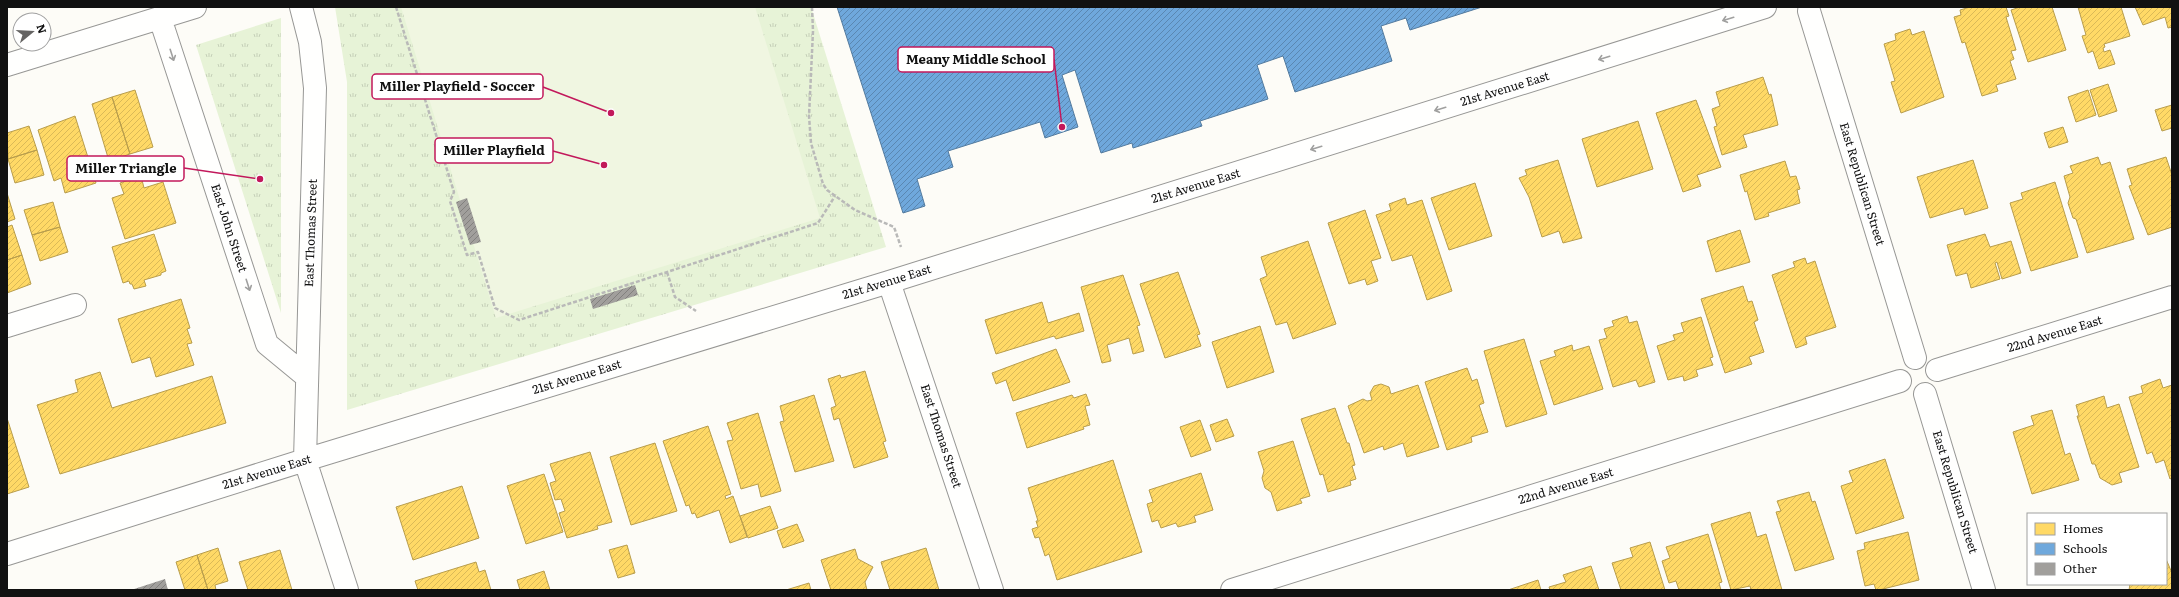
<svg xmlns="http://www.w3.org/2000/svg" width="2179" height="597" viewBox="0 0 2179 597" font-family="Literata,serif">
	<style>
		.grass { fill: url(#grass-tufts) }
		.pitch { fill: #f0f6e1 }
		.homes { fill: url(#homes-hatch); stroke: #b89d4c }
		.schools { fill: url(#schools-hatch); stroke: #537b9f }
		.building { fill: url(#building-hatch) }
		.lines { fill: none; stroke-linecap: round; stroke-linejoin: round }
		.minor-casing { stroke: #979795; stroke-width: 24 }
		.path { stroke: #b9b9b8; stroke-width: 2.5; stroke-dasharray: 4 2; stroke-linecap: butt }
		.minor { stroke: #fffffe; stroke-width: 22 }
		.oneway { stroke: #a0a09f }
		.labels { text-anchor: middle; stroke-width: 4; stroke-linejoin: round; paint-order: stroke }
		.street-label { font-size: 12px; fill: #111; stroke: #fff }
		.leader { fill: none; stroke: #c2185b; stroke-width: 1.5 }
		.callout-dot { fill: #c2185b; stroke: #fff; stroke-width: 1.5 }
		.callout { fill: #fff; stroke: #c2185b; stroke-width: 1.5 }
		.callout-label { font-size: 13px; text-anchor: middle; font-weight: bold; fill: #111 }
	</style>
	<defs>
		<pattern id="grass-tufts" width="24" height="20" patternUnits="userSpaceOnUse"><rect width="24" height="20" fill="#e7f3d7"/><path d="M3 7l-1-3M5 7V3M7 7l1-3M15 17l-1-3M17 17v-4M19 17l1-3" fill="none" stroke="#c5cfb8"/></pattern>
		<pattern id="homes-hatch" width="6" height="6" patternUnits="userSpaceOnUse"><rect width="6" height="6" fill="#ffd966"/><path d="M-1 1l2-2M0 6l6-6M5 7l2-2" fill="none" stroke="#dab957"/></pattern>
		<pattern id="schools-hatch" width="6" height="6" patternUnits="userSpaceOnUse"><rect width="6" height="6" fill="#6fa8dc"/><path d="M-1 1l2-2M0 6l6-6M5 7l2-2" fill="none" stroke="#5a87b1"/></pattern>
		<pattern id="building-hatch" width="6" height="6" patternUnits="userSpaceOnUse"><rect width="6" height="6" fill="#a19f9c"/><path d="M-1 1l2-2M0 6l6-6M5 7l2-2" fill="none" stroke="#82807e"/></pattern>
	</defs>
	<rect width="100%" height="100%" fill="#fdfcf7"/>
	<!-- grass -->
	<path class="grass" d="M 335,7 L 811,7 L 886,247 L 347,410 L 347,82 Z
		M 281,18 L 281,313 L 196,45 Z"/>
	<!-- pitch -->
	<path class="pitch" d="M 401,7 L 755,7 L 820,218 L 496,318 Z"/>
	<!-- homes -->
	<path class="homes" d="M 1970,7 L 2006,7 L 2009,16 L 2006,17 L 2016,50 L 2011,51 L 2014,59 L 2010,61 L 2016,79 L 1996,85 L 1998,91 L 1982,96 L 1965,42 L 1962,43 L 1954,17 L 1961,15 L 1960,10 Z
		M 2020,7 L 2052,7 L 2066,50 L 2028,62 L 2011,10 Z
		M 2078,7 L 2121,7 L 2130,36 L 2104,44 L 2105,47 L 2103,48 L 2104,52 L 2110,50 L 2115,64 L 2099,69 L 2093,51 L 2088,53 L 2082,36 L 2086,35 Z
		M 2135,7 L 2172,7 L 2172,27 L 2168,28 L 2165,17 L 2143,25 Z
		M 1910,29 L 1912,35 L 1924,31 L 1944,97 L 1901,113 L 1891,82 L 1895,81 L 1884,44 L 1896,40 L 1895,34 Z
		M 1763,77 L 1769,95 L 1771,94 L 1778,125 L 1743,135 L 1747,147 L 1722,155 L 1714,127 L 1717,126 L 1712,109 L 1720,106 L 1716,92 Z
		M 2108,84 L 2117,111 L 2099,117 L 2090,90 Z
		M 135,90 L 153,147 L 130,154 L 112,97 Z
		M 2088,90 L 2096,115 L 2076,122 L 2068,97 Z
		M 112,97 L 130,154 L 109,161 L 92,104 Z
		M 1696,100 L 1721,167 L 1697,175 L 1701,186 L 1683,192 L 1656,113 Z
		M 2172,105 L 2172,128 L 2162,131 L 2155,110 Z
		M 75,116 L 96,183 L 65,193 L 61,178 L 54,181 L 38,130 Z
		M 1638,121 L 1653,169 L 1597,187 L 1582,139 Z
		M 29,126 L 37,150 L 8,159 L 7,133 Z
		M 2063,127 L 2068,142 L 2049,148 L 2044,133 Z
		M 37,150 L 44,175 L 15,183 L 8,159 Z
		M 2098,157 L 2101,165 L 2110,162 L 2134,239 L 2087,253 L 2076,219 L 2073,218 L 2068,203 L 2070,197 L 2064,176 L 2073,173 L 2070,166 Z
		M 2166,157 L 2172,175 L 2172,227 L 2148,235 L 2129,186 L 2132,185 L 2127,169 Z
		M 1558,160 L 1582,238 L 1563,243 L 1559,231 L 1542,237 L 1529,197 L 1519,178 L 1527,175 L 1525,170 Z
		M 1973,160 L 1988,208 L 1965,215 L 1963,208 L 1930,218 L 1917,177 Z
		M 1785,161 L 1790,177 L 1796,176 L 1800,189 L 1797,190 L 1800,203 L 1768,213 L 1769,216 L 1755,220 L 1747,191 L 1745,192 L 1740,175 Z
		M 141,176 L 144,188 L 163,182 L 176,223 L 125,239 L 112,198 L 124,194 L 120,183 Z
		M 2055,182 L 2078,257 L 2031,271 L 2010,203 L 2023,199 L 2021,193 Z
		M 1475,183 L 1492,236 L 1449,250 L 1431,198 Z
		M 7,193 L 15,219 L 7,222 Z
		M 1405,198 L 1407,205 L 1422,200 L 1452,291 L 1427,300 L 1412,255 L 1392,261 L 1376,215 L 1391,210 L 1389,204 Z
		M 53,202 L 60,227 L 32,235 L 24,210 Z
		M 1365,210 L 1381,258 L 1371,261 L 1378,281 L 1367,285 L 1365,279 L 1349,284 L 1328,223 Z
		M 12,225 L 22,255 L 7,260 L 7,227 Z
		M 60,227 L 68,252 L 40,261 L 32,235 Z
		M 1740,230 L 1750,262 L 1716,272 L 1707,241 Z
		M 154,234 L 166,271 L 161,273 L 161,275 L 144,280 L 146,286 L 134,289 L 132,284 L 130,284 L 129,281 L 123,283 L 112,247 Z
		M 1985,234 L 1990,247 L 2011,241 L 2021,273 L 2002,279 L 1997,262 L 1995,263 L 2000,279 L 1971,288 L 1967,273 L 1956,276 L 1947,245 Z
		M 1308,241 L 1336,324 L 1293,339 L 1287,322 L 1276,325 L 1260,279 L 1267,276 L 1261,257 Z
		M 22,255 L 31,284 L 7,293 L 7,260 Z
		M 1805,258 L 1807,264 L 1815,261 L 1836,327 L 1805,337 L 1807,344 L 1796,348 L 1772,275 L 1795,267 L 1793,262 Z
		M 1178,272 L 1200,334 L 1197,335 L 1201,346 L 1165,358 L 1140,284 Z
		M 1123,275 L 1140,325 L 1137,326 L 1144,351 L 1133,354 L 1129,338 L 1107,345 L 1111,361 L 1102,363 L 1081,287 Z
		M 1743,286 L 1748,302 L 1752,301 L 1758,320 L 1754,322 L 1764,352 L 1749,357 L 1752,364 L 1725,373 L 1701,299 Z
		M 181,299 L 190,328 L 187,329 L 192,343 L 187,344 L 194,365 L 156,377 L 150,357 L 132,363 L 118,319 Z
		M 1042,302 L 1048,323 L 1079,313 L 1084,331 L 1056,339 L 1054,336 L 996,354 L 985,320 Z
		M 1627,316 L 1629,323 L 1637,321 L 1655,382 L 1639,387 L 1636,380 L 1613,387 L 1599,340 L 1607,338 L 1604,329 L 1614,326 L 1612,321 Z
		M 1701,317 L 1713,357 L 1710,358 L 1713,365 L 1696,370 L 1698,376 L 1684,381 L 1683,376 L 1668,380 L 1657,346 L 1675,340 L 1673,335 L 1684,332 L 1681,323 Z
		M 1260,326 L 1274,372 L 1227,388 L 1212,342 Z
		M 1524,339 L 1547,414 L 1506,427 L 1484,351 Z
		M 1572,345 L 1573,351 L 1589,346 L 1603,389 L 1554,405 L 1540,361 L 1556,356 L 1554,351 Z
		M 1056,349 L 1070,382 L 1013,401 L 1006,380 L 996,384 L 992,373 Z
		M 1467,368 L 1472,381 L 1477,379 L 1484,403 L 1479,405 L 1488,432 L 1471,437 L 1472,442 L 1447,450 L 1425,382 Z
		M 865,371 L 886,441 L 883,442 L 888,457 L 854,468 L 839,418 L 834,420 L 831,408 L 836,406 L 828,379 L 840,375 L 841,378 Z
		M 100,372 L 112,408 L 212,376 L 226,423 L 60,474 L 37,405 L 78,392 L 75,380 Z
		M 2160,379 L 2163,388 L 2172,385 L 2172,478 L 2170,479 L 2164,460 L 2156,463 L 2152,452 L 2147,454 L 2129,397 L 2143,393 L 2141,386 Z
		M 1381,384 L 1389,387 L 1391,394 L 1418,385 L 1439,447 L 1407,457 L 1403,443 L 1384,450 L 1383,446 L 1364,453 L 1348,406 L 1363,399 L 1367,401 L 1372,400 L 1370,393 L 1374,386 Z
		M 1086,394 L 1090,405 L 1085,406 L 1090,425 L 1083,427 L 1084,429 L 1027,448 L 1016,413 L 1072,395 L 1074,398 Z
		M 814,395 L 834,461 L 795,472 L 780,422 L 784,421 L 780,406 Z
		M 2104,396 L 2107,408 L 2119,404 L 2139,467 L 2119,473 L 2122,482 L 2112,485 L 2100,478 L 2095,464 L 2092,464 L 2077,416 L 2079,416 L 2076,405 Z
		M 1335,408 L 1347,443 L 1349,443 L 1355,465 L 1352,466 L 1356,479 L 1350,481 L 1351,485 L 1328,492 L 1323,474 L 1320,475 L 1301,419 Z
		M 2052,410 L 2065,455 L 2070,453 L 2079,480 L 2032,494 L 2013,432 L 2034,425 L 2031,416 Z
		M 758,413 L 781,491 L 761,497 L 758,484 L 741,489 L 727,441 L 733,440 L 727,423 Z
		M 7,418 L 29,487 L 7,494 Z
		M 1227,419 L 1234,436 L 1216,442 L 1210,425 Z
		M 1200,420 L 1211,450 L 1191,457 L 1180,427 Z
		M 708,426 L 731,494 L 725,496 L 726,499 L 733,496 L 747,537 L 730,543 L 719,510 L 697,518 L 695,513 L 692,514 L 689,505 L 686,506 L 663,441 Z
		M 1293,441 L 1310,496 L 1300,499 L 1302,503 L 1277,511 L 1271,492 L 1265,488 L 1262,478 L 1264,471 L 1258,452 Z
		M 655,443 L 677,511 L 631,525 L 610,457 Z
		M 590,452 L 612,522 L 597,526 L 598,529 L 567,538 L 559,513 L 565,511 L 561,499 L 555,500 L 550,483 L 556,481 L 550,464 Z
		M 1885,459 L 1904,518 L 1856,534 L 1841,486 L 1853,482 L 1849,471 Z
		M 1113,460 L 1142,552 L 1057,580 L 1049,554 L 1045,556 L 1039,537 L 1035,538 L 1032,529 L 1038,527 L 1036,521 L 1038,521 L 1028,488 Z
		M 1201,473 L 1213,510 L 1194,516 L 1196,522 L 1178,527 L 1176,523 L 1161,528 L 1158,520 L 1152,522 L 1147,504 L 1153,502 L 1149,490 Z
		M 544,474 L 563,532 L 526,544 L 507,486 Z
		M 462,486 L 479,538 L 413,560 L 396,507 Z
		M 1809,492 L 1812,502 L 1815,501 L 1834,559 L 1795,571 L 1776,512 L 1781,511 L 1777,501 Z
		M 770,506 L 778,528 L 748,538 L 740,516 Z
		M 1750,512 L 1757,537 L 1766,534 L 1782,590 L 1751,590 L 1750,586 L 1731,590 L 1711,524 Z
		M 797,524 L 804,541 L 783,548 L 777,531 Z
		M 1908,532 L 1919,580 L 1879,590 L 1876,590 L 1874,584 L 1865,586 L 1857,551 L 1865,549 L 1864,543 Z
		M 1708,534 L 1722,582 L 1719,583 L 1721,590 L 1679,590 L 1676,581 L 1669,583 L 1662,561 L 1670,558 L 1666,547 Z
		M 1650,542 L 1665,590 L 1621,590 L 1612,563 L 1633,557 L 1630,548 Z
		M 627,545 L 635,573 L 618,578 L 609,550 Z
		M 218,548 L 228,581 L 215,585 L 216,590 L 208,590 L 197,555 Z
		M 926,548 L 939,590 L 890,590 L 881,562 Z
		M 855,549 L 858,559 L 873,567 L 865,582 L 867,590 L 831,590 L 821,560 Z
		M 280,550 L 292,590 L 248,590 L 239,562 Z
		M 197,555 L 208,590 L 185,590 L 176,562 Z
		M 2166,559 L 2172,573 L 2172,590 L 2129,590 L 2130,584 L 2166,584 Z
		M 476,562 L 479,572 L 485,570 L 491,590 L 418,590 L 415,581 Z
		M 1591,566 L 1599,590 L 1550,590 L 1549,587 L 1566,582 L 1563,575 Z
		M 544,571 L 550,590 L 520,590 L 517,580 Z
		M 1538,580 L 1541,590 L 1508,590 Z
		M 809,583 L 811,590 L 786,590 Z"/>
	<!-- schools -->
	<path class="schools" d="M 837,7 L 1482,7 L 1410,30 L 1406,18 L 1381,26 L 1392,61 L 1295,92 L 1283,56 L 1257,65 L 1268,99 L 1200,121 L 1202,126 L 1133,148 L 1132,143 L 1101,153 L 1075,70 L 1062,75 L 1078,127 L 1045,138 L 1040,122 L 948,151 L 953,167 L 917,179 L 925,206 L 903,213 Z"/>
	<!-- building -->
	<path class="building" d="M 467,198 L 481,242 L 470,245 L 456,202 Z
		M 635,285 L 638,295 L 593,309 L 590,299 Z
		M 165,579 L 168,590 L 131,590 Z"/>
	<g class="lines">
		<defs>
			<path id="minor" d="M 301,7 L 310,42 L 315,88 L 305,460 L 347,590
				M 1809,11 L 1915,358
				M 160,18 L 267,344 L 307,377
				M 7,65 L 195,7
				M 889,282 L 992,590
				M 7,326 L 75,305
				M 1937,370 L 2172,297
				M 1925,394 L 1984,590
				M 7,554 L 305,460 L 889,282 L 1765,7
				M 1232,590 L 1900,381"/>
		</defs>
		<!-- minor casing -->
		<use href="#minor" class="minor-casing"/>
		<!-- path -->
		<path class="path" d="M 396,7 L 454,192 L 450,201 L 467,255 L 478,252 L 495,308 L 519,320 L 818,223 L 835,196
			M 812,7 L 813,31 L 809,116 L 811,143 L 823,184 L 827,190 L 855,210 L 894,227 L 901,247
			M 667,272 L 675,297 L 696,311"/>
		<!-- minor -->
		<use href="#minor" class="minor"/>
	</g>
	<!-- one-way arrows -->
	<defs><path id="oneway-shaft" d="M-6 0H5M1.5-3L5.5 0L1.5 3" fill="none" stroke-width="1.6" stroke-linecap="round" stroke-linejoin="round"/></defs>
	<g class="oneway">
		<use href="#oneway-shaft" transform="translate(1728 19) rotate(163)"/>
		<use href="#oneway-shaft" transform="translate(172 55) rotate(72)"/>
		<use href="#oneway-shaft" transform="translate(1604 58) rotate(163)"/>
		<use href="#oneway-shaft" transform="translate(1440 109) rotate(163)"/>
		<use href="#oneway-shaft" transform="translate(1316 148) rotate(163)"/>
		<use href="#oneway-shaft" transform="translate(248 285) rotate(72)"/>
	</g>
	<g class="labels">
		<!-- street labels -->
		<g class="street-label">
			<text transform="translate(1505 89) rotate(-17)" y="4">21st Avenue East</text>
			<text transform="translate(1862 184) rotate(73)" y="4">East Republican Street</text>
			<text transform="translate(1196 186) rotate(-17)" y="4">21st Avenue East</text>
			<text transform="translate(229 228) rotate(72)" y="4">East John Street</text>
			<text transform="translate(311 233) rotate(-88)" y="4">East Thomas Street</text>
			<text transform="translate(887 282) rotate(-17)" y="4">21st Avenue East</text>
			<text transform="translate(2055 334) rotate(-17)" y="4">22nd Avenue East</text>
			<text transform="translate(577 377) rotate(-17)" y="4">21st Avenue East</text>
			<text transform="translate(941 436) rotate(72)" y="4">East Thomas Street</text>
			<text transform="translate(267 472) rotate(-17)" y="4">21st Avenue East</text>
			<text transform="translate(1566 486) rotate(-17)" y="4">22nd Avenue East</text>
			<text transform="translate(1955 492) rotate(73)" y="4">East Republican Street</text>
		</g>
	</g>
	<!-- callouts -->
	<path class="leader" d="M1062 127L1054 59M611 113L543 87M604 165L553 151M260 179L184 168"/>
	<g class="callout-dot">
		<circle cx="1062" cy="127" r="4"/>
		<circle cx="611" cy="113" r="4"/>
		<circle cx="604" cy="165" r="4"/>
		<circle cx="260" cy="179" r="4"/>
	</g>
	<g class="callout">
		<rect x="898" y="47" width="156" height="25" rx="4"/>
		<rect x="372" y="74" width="171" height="25" rx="4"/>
		<rect x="435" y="138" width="118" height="25" rx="4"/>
		<rect x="67" y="156" width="117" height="25" rx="4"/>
	</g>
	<g class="callout-label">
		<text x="976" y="64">Meany Middle School</text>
		<text x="457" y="91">Miller Playfield - Soccer</text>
		<text x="494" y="155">Miller Playfield</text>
		<text x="126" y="173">Miller Triangle</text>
	</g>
	<!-- border -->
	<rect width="2179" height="597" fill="none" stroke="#111111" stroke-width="16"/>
	<!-- legend -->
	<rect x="2027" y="513" width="140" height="72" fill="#ffffff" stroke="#a0a0a0"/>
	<rect x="2035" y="523" width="20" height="12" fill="#ffd966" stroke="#a0a0a0"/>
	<text x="2063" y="533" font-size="12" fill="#111111">Homes</text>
	<rect x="2035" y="543" width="20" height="12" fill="#6fa8dc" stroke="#a0a0a0"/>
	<text x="2063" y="553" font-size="12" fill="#111111">Schools</text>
	<rect x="2035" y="563" width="20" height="12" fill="#a19f9c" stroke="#a0a0a0"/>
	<text x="2063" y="573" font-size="12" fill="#111111">Other</text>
	<!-- north arrow -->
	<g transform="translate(32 32) rotate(72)"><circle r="19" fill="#ffffff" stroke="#a0a0a0"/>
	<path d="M0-3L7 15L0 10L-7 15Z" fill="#646362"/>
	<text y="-6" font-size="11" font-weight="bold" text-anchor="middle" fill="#111111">N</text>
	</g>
</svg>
